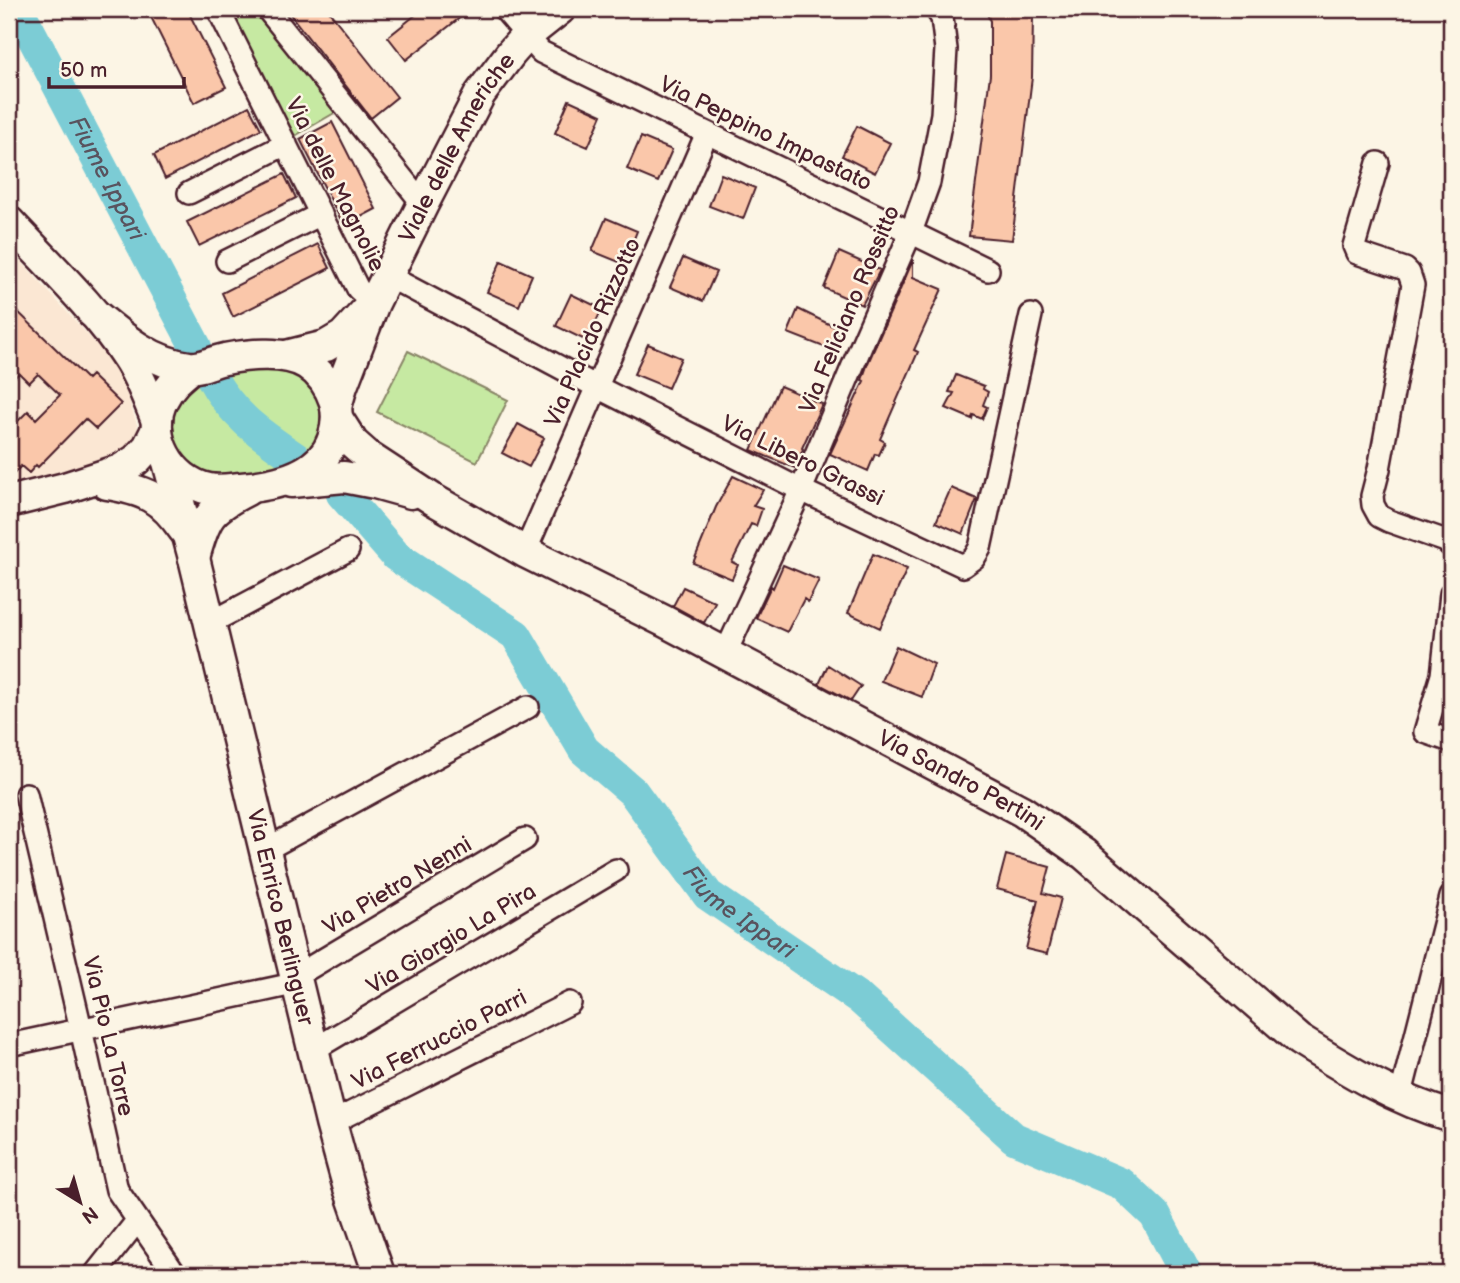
<svg xmlns="http://www.w3.org/2000/svg" width="1460" height="1283" viewBox="0 0 1460 1283" font-family="'Balsamiq Sans',sans-serif">
	<style>
		.built { fill: #fbe7d3 }
		.green { fill: #c6e9a2; stroke: #888466; stroke-width: 2 }
		.lines { fill: none; stroke-linecap: round; stroke-linejoin: round }
		.river { stroke: #7bccd5; stroke-width: 32 }
		.building { fill: #fac7aa; stroke: #4a1f2b; stroke-width: 2 }
		.street-casing { stroke: #4a1f2b; stroke-width: 26 }
		.secondary-casing { stroke: #4a1f2b; stroke-width: 35 }
		.street { stroke: #fcf5e5; stroke-width: 21 }
		.secondary { stroke: #fcf5e5; stroke-width: 30 }
		.labels { text-anchor: middle; stroke-width: 5; stroke-linejoin: round; paint-order: stroke }
		.street-label { font-size: 23px; fill: #4a1f2b; stroke: #fcf5e5 }
		.water-label { font-size: 24px; font-style: italic; fill: #59535e; stroke: #fcf5e5 }
	</style>
	<rect width="100%" height="100%" fill="#fcf5e5"/>
	<filter id="ink" filterUnits="userSpaceOnUse"><feTurbulence type="fractalNoise" baseFrequency=".0143" numOctaves="2"/><feDisplacementMap in="SourceGraphic" scale="14" xChannelSelector="R" yChannelSelector="G"/><feConvolveMatrix kernelMatrix="1 2 1 2 8 2 1 2 1" color-interpolation-filters="sRGB"/></filter>
	<g filter="url(#ink)">
		<!-- built -->
		<path class="built" d="M 9,248 L 119,369 L 138,428 L 137,437 L 117,461 L 9,488 Z"/>
		<!-- green -->
		<path class="green" d="M 230,9 L 252,9 L 336,112 L 293,137 Z
			M 408,351 L 508,400 L 477,462 L 377,412 Z
			M 259,369 L 286,369 L 304,378 L 316,391 L 323,406 L 324,433 L 296,467 L 219,480 L 202,475 L 178,451 L 172,435 L 172,419 L 177,403 L 187,389 L 200,379 L 216,373 Z"/>
		<g class="lines">
			<!-- river -->
			<g class="river">
				<path id="s1" d="M 18,9 L 196,347"/>
				<path d="M 211,376 C 232,417 265,437 303,463"/>
				<path id="s2" d="M 342,494 L 396,556 L 516,635 L 584,750 L 633,792 L 708,895 L 859,998 L 1014,1138 L 1122,1184 L 1155,1215 L 1186,1274"/>
			</g>
		</g>
		<!-- building -->
		<path class="building" d="M 147,9 L 187,9 L 226,87 L 194,103 Z
			M 286,9 L 327,9 L 397,97 L 371,118 Z
			M 423,9 L 471,9 L 406,60 L 388,37 Z
			M 985,9 L 1031,9 L 1033,16 L 1032,77 L 1012,240 L 969,236 L 990,75 L 990,21 Z
			M 569,100 L 602,115 L 588,147 L 555,133 Z
			M 249,106 L 261,129 L 165,179 L 154,155 Z
			M 332,122 L 376,209 L 344,226 L 300,139 Z
			M 857,126 L 890,143 L 875,173 L 842,156 Z
			M 641,137 L 672,150 L 658,182 L 627,169 Z
			M 284,174 L 296,198 L 199,246 L 187,222 Z
			M 721,174 L 755,188 L 743,219 L 709,206 Z
			M 606,218 L 637,231 L 624,264 L 592,251 Z
			M 318,244 L 330,268 L 233,317 L 222,293 Z
			M 839,252 L 880,270 L 862,305 L 824,288 Z
			M 683,258 L 716,272 L 703,301 L 670,287 Z
			M 913,260 L 913,277 L 942,289 L 914,350 L 918,352 L 880,439 L 885,442 L 879,455 L 875,454 L 868,471 L 830,454 L 864,381 L 862,380 L 868,363 Z
			M 501,261 L 532,275 L 519,306 L 487,292 Z
			M 571,294 L 602,309 L 587,341 L 556,326 Z
			M 9,303 L 87,379 L 91,375 L 121,404 L 96,429 L 85,419 L 38,467 L 36,465 L 29,473 L 21,466 L 9,479 L 9,430 L 28,411 L 36,419 L 60,395 L 38,374 L 29,383 L 19,373 L 9,383 Z
			M 798,309 L 839,329 L 829,349 L 788,333 Z
			M 648,344 L 681,358 L 668,388 L 634,374 Z
			M 956,375 L 984,386 L 983,389 L 988,392 L 983,405 L 987,407 L 982,419 L 973,415 L 972,419 L 946,408 L 954,393 L 949,392 Z
			M 780,386 L 822,404 L 802,448 L 803,449 L 795,468 L 751,450 Z
			M 518,424 L 544,438 L 529,467 L 502,453 Z
			M 733,476 L 763,490 L 753,506 L 762,509 L 756,526 L 751,524 L 732,562 L 738,565 L 732,579 L 693,563 L 716,507 Z
			M 951,488 L 977,499 L 963,534 L 936,522 Z
			M 873,554 L 907,569 L 880,628 L 848,613 Z
			M 783,565 L 819,580 L 808,602 L 804,599 L 787,632 L 756,618 L 771,586 L 773,588 Z
			M 683,587 L 715,602 L 704,623 L 673,606 Z
			M 896,646 L 934,664 L 922,697 L 881,681 Z
			M 828,665 L 861,686 L 851,701 L 819,684 Z
			M 1006,855 L 1050,867 L 1043,893 L 1061,898 L 1047,954 L 1026,949 L 1038,900 L 997,889 Z"/>
		<g class="lines">
			<defs>
				<path id="street" d="M 218,9 L 358,289 L 374,303
					M 267,9 L 423,204
					M 504,9 L 541,52 L 988,270
					M 1378,163 L 1354,246 L 1357,253 L 1405,269 L 1409,273 L 1413,285 L 1379,469 L 1372,496 L 1373,505 L 1379,516 L 1389,521 L 1446,541 L 1451,546
					M 189,193 L 286,144
					M 227,261 L 321,214
					M 388,276 L 597,387 L 801,490 L 963,566 L 974,558 L 980,548 L 1031,315
					M 525,552 L 707,133
					M 1451,594 L 1442,675 L 1425,732 L 1451,741
					M 210,623 L 348,550
					M 725,654 L 801,490 L 862,344 L 911,232 L 929,182 L 942,114 L 946,49 L 942,18 L 936,9
					M 26,794 L 81,1029 L 117,1190 L 175,1274
					M 265,850 L 528,707
					M 296,976 L 525,839
					M 9,1045 L 298,983
					M 313,1050 L 616,870
					M 1400,1098 L 1451,897
					M 331,1123 L 570,1003
					M 95,1274 L 137,1221"/>
				<g id="secondary">
					<path d="M 9,222 C 49,265 94,307 127,357 C 140,376 148,399 157,421"/>
					<path d="M 93,313 C 122,337 150,362 189,367 C 200,369 213,361 225,359 C 249,354 286,351 307,364 C 321,373 330,387 335,402 C 338,414 337,427 333,439 C 321,476 276,485 241,488 C 230,489 220,491 209,489 C 171,482 144,435 163,399 C 170,385 180,377 191,368"/>
					<path d="M 286,356 L 326,346 L 343,336 L 366,311"/>
					<path id="s3" d="M 336,407 L 342,386 L 374,303 L 423,204 L 480,94 L 511,53 L 526,36 L 560,9"/>
					<path id="s4" d="M 337,418 L 353,443 L 370,458 L 434,500 L 525,552 L 664,621 L 1022,811 L 1084,854 L 1299,1040 C 1347,1070 1396,1100 1451,1116"/>
					<path id="s5" d="M 168,462 L 194,558 L 331,1123 L 348,1185 L 379,1274"/>
					<path d="M 291,482 L 344,477 L 375,483 L 411,493"/>
					<path d="M 107,484 C 145,490 161,497 184,530"/>
					<path d="M 9,502 L 65,488 L 120,470 L 136,460 L 148,447 L 157,429"/>
					<path d="M 194,558 C 205,517 209,509 247,490"/>
				</g>
			</defs>
			<!-- street casing -->
			<use href="#street" class="street-casing"/>
			<!-- secondary casing -->
			<use href="#secondary" class="secondary-casing"/>
			<!-- street -->
			<use href="#street" class="street"/>
			<!-- secondary -->
			<use href="#secondary" class="secondary"/>
		</g>
	</g>
	<g class="labels">
		<!-- street labels -->
		<g class="street-label">
			<text transform="translate(766 133) rotate(26)" y="8">Via Peppino Impastato</text>
			<text dy="8" stroke="none"><textPath href="#s3" startOffset="287">Viale delle Americhe</textPath></text>
			<text transform="translate(336 184) rotate(63)" y="8">Via delle Magnolie</text>
			<text transform="translate(849 309) rotate(-67)" y="8">Via Feliciano Rossitto</text>
			<text transform="translate(592 332) rotate(-66)" y="8">Via Placido Rizzotto</text>
			<text transform="translate(803 460) rotate(26)" y="8">Via Libero Grassi</text>
			<text dy="8" stroke="none"><textPath href="#s4" startOffset="726">Via Sandro Pertini</textPath></text>
			<text transform="translate(397 885) rotate(-31)" y="8">Via Pietro Nenni</text>
			<text dy="8" stroke="none"><textPath href="#s5" startOffset="469">Via Enrico Berlinguer</textPath></text>
			<text transform="translate(451 938) rotate(-31)" y="8">Via Giorgio La Pira</text>
			<text transform="translate(109 1036) rotate(77)" y="8">Via Pio La Torre</text>
			<text transform="translate(439 1039) rotate(-27)" y="8">Via Ferruccio Parri</text>
		</g>
		<!-- water labels -->
		<g class="water-label">
			<text dy="8" stroke="none"><textPath href="#s1" startOffset="191">Fiume Ippari</textPath></text>
			<text dy="8" stroke="none"><textPath href="#s2" startOffset="586">Fiume Ippari</textPath></text>
		</g>
	</g>
	<!-- margin -->
	<rect width="1460" height="1283" fill="none" stroke="#fcf5e5" stroke-width="35"/>
	<rect x="18" y="18" width="1425" height="1248" fill="none" stroke="#4a1f2b" stroke-width="2.5" filter="url(#ink)"/>
	<!-- north arrow -->
	<g transform="translate(80 1202) rotate(143)" stroke="#fcf5e5" stroke-width="5" paint-order="stroke">
	<path d="M0-5L12 26L0 18L-12 26Z" fill="#4a1f2b"/>
	<text y="-10" font-size="19" font-weight="bold" text-anchor="middle" fill="#4a1f2b">N</text>
	</g>
	<!-- scale -->
	<path d="M49 77v10h135v-10" fill="none" stroke="#4a1f2b" stroke-width="3.5"/>
	<text x="60" y="77" font-size="21" fill="#4a1f2b" stroke="#fcf5e5" stroke-width="5" paint-order="stroke">50 m</text>
</svg>
